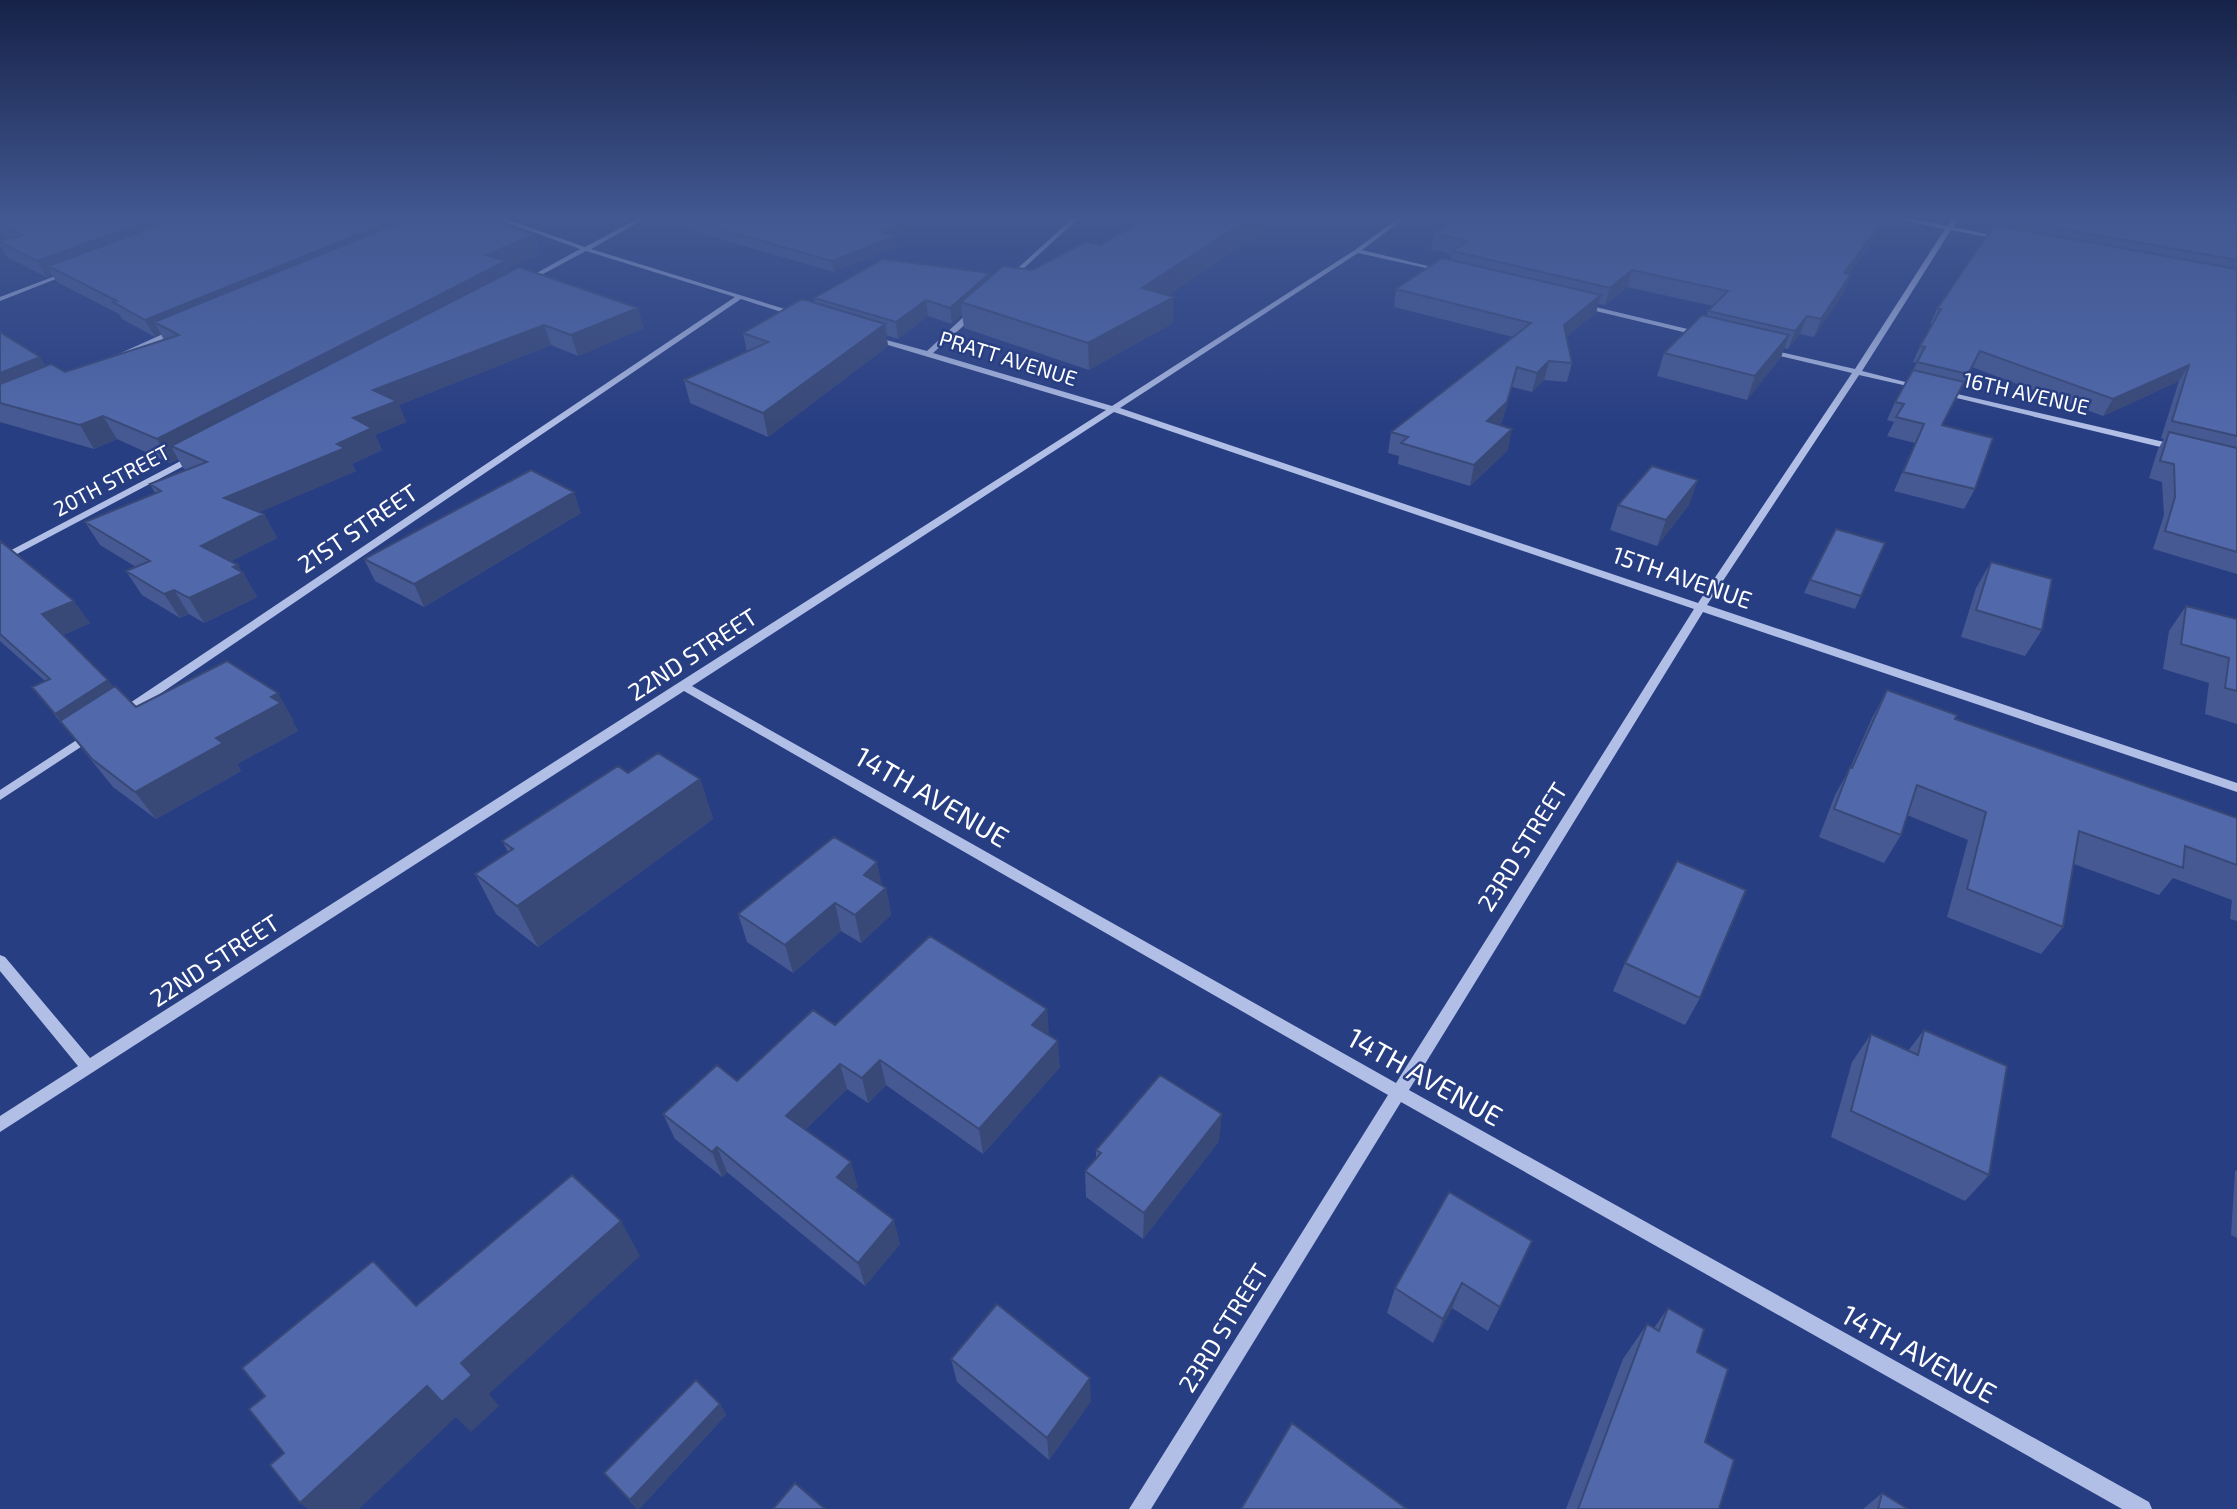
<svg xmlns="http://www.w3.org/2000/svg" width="2237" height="1509" viewBox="0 0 2237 1509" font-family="'Exo 2',sans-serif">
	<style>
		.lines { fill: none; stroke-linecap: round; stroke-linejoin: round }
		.minor { fill: #b1bfe6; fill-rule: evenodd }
		.wall { fill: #465992 }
		.shaded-wall { fill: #394977 }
		.building { fill: #5168aa; stroke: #394977; stroke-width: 2 }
		.labels { text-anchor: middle; stroke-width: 5; stroke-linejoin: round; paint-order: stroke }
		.far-street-label { font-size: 21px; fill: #fff; stroke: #283e82 }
		.street-label { font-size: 24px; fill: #fff; stroke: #283e82 }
		.near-street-label { font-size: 28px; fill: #fff; stroke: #283e82 }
	</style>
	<rect width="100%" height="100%" fill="#283e82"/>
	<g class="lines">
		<!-- minor -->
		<path class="minor" d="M 489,216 L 497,216 L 585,247 L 643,216 L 650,216 L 591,249 L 801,314 L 794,316 L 741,299 L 126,717 L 118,717 L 116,714 L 118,711 L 735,297 L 586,251 L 528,282 L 524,282 L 524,280 L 580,249 Z
			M 1075,216 L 1081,216 L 1011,280 L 1007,280 L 1007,278 Z
			M 1401,216 L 1408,216 L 1362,250 L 1444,270 L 1444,272 L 1358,253 L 1120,408 L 1698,603 L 1852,373 L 1763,352 L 1763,348 L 1855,369 L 1945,229 L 1882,216 L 1894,216 L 1948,226 L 1954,216 L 1960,216 L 1953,227 L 2005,238 L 2002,240 L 1951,230 L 1862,371 L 1925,387 L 1921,389 L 1859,375 L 1707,605 L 2237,783 L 2237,792 L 1703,612 L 1409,1090 L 2149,1502 L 2152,1509 L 2122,1509 L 1401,1102 L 1151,1509 L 1129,1509 L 1388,1095 L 684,691 L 0,1132 L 0,1116 L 78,1066 L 0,971 L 0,955 L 5,957 L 90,1058 L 1106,410 L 868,339 L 868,335 L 927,351 L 972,309 L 978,309 L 978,313 L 933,353 L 1112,406 L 1355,250 ZM 1114,412 L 1694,609 L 1396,1083 L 692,686 Z
			M 66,272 L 71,273 L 0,301 L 0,297 Z
			M 1579,303 L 1700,332 L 1704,334 L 1700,336 L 1579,307 Z
			M 174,329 L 181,331 L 119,359 L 112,357 Z
			M 1940,390 L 2177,445 L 2181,448 L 2177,451 L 1940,394 Z
			M 194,454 L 198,457 L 197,459 L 0,563 L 0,556 Z
			M 89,732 L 93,733 L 95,736 L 93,739 L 0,800 L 0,790 Z"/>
	</g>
	<!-- wall -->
	<path class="wall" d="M 0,216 L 541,254 L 508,268 L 509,272 L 644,328 L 578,356 L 551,345 L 399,405 L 406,422 L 375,435 L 382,450 L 352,464 L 356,471 L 259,512 L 264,514 L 277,538 L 231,561 L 243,573 L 257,597 L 204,623 L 189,614 L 180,618 L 142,595 L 126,571 L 136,567 L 100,545 L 85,522 L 155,493 L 150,484 L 186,470 L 183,468 L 178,459 L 170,463 L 117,439 L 94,449 L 0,422 L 0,332 L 46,366 L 65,372 L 164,340 L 161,334 L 155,337 L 122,319 L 119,314 L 57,282 L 52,275 L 46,277 L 7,257 L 0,245 L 0,241 L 8,239 L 0,235 Z
		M 680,216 L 933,216 L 895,236 L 897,247 L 834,272 L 679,227 L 677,217 Z
		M 1151,216 L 1287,216 L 1168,295 L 1173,323 L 1089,370 L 964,328 L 962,314 L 952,324 L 928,316 L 898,339 L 886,335 L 888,346 L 768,437 L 690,403 L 684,380 L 747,352 L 743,333 L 815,303 L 814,298 L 990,273 L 990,277 L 1032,270 L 1100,245 Z
		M 1460,216 L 1891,216 L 1889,220 L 1849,274 L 1851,274 L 1844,292 L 1814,337 L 1800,334 L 1788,349 L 1784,348 L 1781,357 L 1747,400 L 1657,376 L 1664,353 L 1707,316 L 1708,311 L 1713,306 L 1627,287 L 1605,305 L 1598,304 L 1596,313 L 1566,337 L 1572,363 L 1567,382 L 1544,380 L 1532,392 L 1512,387 L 1502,422 L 1499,425 L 1508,450 L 1470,486 L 1398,464 L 1399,456 L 1388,453 L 1391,432 L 1513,337 L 1394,307 L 1396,289 L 1450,260 L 1451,254 L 1431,249 L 1434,233 Z
		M 2001,216 L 2237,216 L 2237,574 L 2153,549 L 2164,515 L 2162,482 L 2149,478 L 2158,449 L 2164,439 L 2161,438 L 2179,381 L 2103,416 L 1972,367 L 1942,425 L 1975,489 L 1964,509 L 1894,491 L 1915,443 L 1887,436 L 1894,422 L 1887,420 L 1895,402 L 1917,363 L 1913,362 L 1920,346 L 1932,324 L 1930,324 L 1937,309 L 1996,226 Z
		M 1618,505 L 1689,505 L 1657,546 L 1610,530 Z
		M 581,513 L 424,607 L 375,581 L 364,559 Z
		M 0,541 L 90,623 L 63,635 L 108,680 L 113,687 L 136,707 L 294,721 L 292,721 L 298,731 L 237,764 L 241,771 L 156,819 L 113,787 L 32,687 L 45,681 L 0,641 Z
		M 1991,562 L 2042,630 L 2025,656 L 1961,637 L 1976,588 Z
		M 1810,580 L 1861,596 L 1855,609 L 1804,593 Z
		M 2186,606 L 2237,619 L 2237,724 L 2205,714 L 2209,683 L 2163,669 L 2169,631 Z
		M 1887,690 L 1955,719 L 2237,818 L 2237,921 L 2230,919 L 2232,900 L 2173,878 L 2159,895 L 2074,864 L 2063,927 L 2041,954 L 1947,917 L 1968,840 L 1907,815 L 1901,835 L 1884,863 L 1819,837 L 1835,795 L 1850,768 L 1872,718 Z
		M 628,773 L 700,779 L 713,819 L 538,947 L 496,914 L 475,874 L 508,852 L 502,841 Z
		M 882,885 L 886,888 L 891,915 L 861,943 L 841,931 L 793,973 L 747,942 L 738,914 Z
		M 1625,963 L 1700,998 L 1685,1025 L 1613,991 Z
		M 1047,1009 L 1048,1035 L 1060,1067 L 983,1154 L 886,1085 L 868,1103 L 847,1089 L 805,1130 L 858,1187 L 855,1190 L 900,1244 L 865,1286 L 727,1172 L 722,1177 L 675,1139 L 663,1114 L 737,1081 L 835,1025 Z
		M 1924,1030 L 1989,1175 L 1965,1201 L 1831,1137 L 1852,1062 L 1871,1034 L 1908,1051 Z
		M 1219,1141 L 1143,1239 L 1086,1197 L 1085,1171 L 1096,1159 L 1096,1150 Z
		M 2237,1170 L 2237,1238 L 2231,1235 L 2235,1171 Z
		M 1532,1241 L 1488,1331 L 1452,1308 L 1433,1343 L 1387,1313 L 1395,1288 Z
		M 1668,1308 L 1697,1352 L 1705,1442 L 1719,1509 L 1566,1509 L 1623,1359 L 1647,1324 L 1654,1328 Z
		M 951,1359 L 1091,1401 L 1049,1460 L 957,1382 Z
		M 720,1404 L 726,1415 L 639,1509 L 637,1509 L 604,1473 Z
		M 1882,1493 L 1908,1509 L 1863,1509 Z"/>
	<!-- shaded-wall -->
	<path class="shaded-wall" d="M 161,216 L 209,216 L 48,266 L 52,275 L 46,277 L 37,261 Z
		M 404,216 L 440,216 L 154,322 L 161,334 L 155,337 L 145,320 Z
		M 913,216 L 933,216 L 889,239 L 896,236 L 897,247 L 834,272 L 832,261 L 882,232 Z
		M 1253,216 L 1287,216 L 1141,313 L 1142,288 Z
		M 1887,216 L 1891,216 L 1889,220 L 1837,290 L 1844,273 Z
		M 535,234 L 541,254 L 508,268 L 512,281 L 171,446 L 178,459 L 170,463 L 157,439 L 486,255 Z
		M 1632,270 L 1627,287 L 1605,305 L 1610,288 Z
		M 990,273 L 991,289 L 961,302 L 962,314 L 952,324 L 950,308 Z
		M 1851,274 L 1844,292 L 1814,337 L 1821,319 Z
		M 1601,295 L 1596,313 L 1559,343 L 1564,325 Z
		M 1174,297 L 1173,323 L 1089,370 L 1088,343 Z
		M 926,300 L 928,316 L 898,339 L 896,322 Z
		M 638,308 L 644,328 L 578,356 L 571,335 Z
		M 1807,316 L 1800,334 L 1788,349 L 1795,331 Z
		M 885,324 L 888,346 L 768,437 L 763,413 Z
		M 544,325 L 551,345 L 399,405 L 406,422 L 375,435 L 382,450 L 352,464 L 356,471 L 237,522 L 224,498 L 337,444 L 373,390 Z
		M 1789,335 L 1781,357 L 1747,400 L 1755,376 Z
		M 40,357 L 54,379 L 0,401 L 0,373 Z
		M 1549,361 L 1544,380 L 1532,392 L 1537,373 Z
		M 2189,365 L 2179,381 L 2103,416 L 2113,399 Z
		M 1517,367 L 1502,422 L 1483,441 L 1487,421 Z
		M 103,416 L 117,439 L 94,449 L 80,425 Z
		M 1512,429 L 1508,450 L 1470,486 L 1474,465 Z
		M 1698,480 L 1689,505 L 1657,546 L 1666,520 Z
		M 574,492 L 581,513 L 424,607 L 414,584 Z
		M 264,514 L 277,538 L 215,569 L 201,546 Z
		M 238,565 L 257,597 L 204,623 L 189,598 Z
		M 174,590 L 189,614 L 180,618 L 164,594 Z
		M 74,601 L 90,623 L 59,637 L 42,614 Z
		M 108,680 L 124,703 L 60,721 L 73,738 L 55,714 Z
		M 278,693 L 294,721 L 292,721 L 298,731 L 237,764 L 241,771 L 156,819 L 135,792 L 216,738 L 271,697 Z
		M 700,779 L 713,819 L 538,947 L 517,906 Z
		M 877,862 L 883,890 L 886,888 L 891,915 L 861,943 L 855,915 L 864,875 Z
		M 835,903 L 841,931 L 793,973 L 785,945 Z
		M 1047,1009 L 1049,1034 L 1034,1050 L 1032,1025 Z
		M 1058,1041 L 1060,1067 L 983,1154 L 979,1129 Z
		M 880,1060 L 886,1085 L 868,1103 L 862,1078 Z
		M 840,1064 L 847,1089 L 794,1141 L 786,1116 Z
		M 1222,1114 L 1219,1141 L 1143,1239 L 1144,1213 Z
		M 717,1147 L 727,1172 L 722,1177 L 712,1152 Z
		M 851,1162 L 858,1187 L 845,1201 L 837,1177 Z
		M 894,1220 L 900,1244 L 865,1286 L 858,1263 Z
		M 621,1221 L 640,1256 L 489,1394 L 499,1406 L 471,1432 L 456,1417 L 359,1509 L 308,1509 L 300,1503 L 427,1386 L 461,1363 Z
		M 1462,1283 L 1452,1308 L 1433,1343 L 1443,1319 Z
		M 1090,1378 L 1091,1401 L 1049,1460 L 1047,1438 Z
		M 720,1404 L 726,1415 L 639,1509 L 637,1509 L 630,1500 Z"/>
	<!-- building -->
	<path class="building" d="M 0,216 L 161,216 L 37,261 L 0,242 L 0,241 L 23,235 L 0,224 Z
		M 184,216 L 404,216 L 145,320 L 113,302 L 117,301 L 48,266 Z
		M 416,216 L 481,216 L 535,234 L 486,255 L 506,261 L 157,439 L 103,416 L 80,425 L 0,403 L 0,384 L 51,364 L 65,372 L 179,335 L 154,322 Z
		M 680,216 L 913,216 L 882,232 L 896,236 L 832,261 L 677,217 Z
		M 1151,216 L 1253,216 L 1142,288 L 1174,297 L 1088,343 L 961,302 L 1003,266 L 1032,270 L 1086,242 L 1100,245 Z
		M 1460,216 L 1887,216 L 1844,273 L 1851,274 L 1821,319 L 1807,316 L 1795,331 L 1708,311 L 1728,291 L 1632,270 L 1610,288 L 1452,251 L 1467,241 L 1434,233 Z
		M 2001,216 L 2237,216 L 2237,260 L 1999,218 Z
		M 1994,225 L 2237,269 L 2237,436 L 2172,421 L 2189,365 L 2113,399 L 1980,351 L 1968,374 L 1917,362 L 1925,347 L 1920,346 L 1941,309 L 1937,309 Z
		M 1442,258 L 1601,295 L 1564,325 L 1572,363 L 1549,361 L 1537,373 L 1517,367 L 1507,402 L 1487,421 L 1512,429 L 1474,465 L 1401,443 L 1408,437 L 1391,432 L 1531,323 L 1396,289 Z
		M 883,259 L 990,273 L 950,308 L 926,300 L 896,322 L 814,298 Z
		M 519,267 L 638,308 L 571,335 L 544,325 L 373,390 L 397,401 L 353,418 L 372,428 L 337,444 L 345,448 L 224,498 L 264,514 L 201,546 L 238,565 L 233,567 L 243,573 L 189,598 L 174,590 L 164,594 L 126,571 L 150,561 L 85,522 L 161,491 L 150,484 L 207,462 L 171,446 Z
		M 802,299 L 885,324 L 763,413 L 684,380 L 768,342 L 743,333 Z
		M 1702,315 L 1789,335 L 1755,376 L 1664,353 Z
		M 0,332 L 40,357 L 0,373 Z
		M 1913,370 L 1964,382 L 1942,425 L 1993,438 L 1975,489 L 1903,472 L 1924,424 L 1896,417 L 1904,404 L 1895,402 Z
		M 2169,432 L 2237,448 L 2237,552 L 2165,531 L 2175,497 L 2174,464 L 2160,461 Z
		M 1652,466 L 1698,480 L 1666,520 L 1618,505 Z
		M 531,470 L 574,492 L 414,584 L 364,559 Z
		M 1836,529 L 1885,543 L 1861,596 L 1810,580 Z
		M 0,541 L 74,601 L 42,614 L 108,680 L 55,714 L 32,687 L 50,679 L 0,634 Z
		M 1991,562 L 2052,579 L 2042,630 L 1976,610 Z
		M 2186,606 L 2237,619 L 2237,691 L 2225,688 L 2229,658 L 2181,644 Z
		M 227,661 L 278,693 L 271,697 L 281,703 L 216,738 L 223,743 L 135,792 L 92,759 L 60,721 L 115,686 L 136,707 Z
		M 1887,690 L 1957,715 L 1955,719 L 2237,818 L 2237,865 L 2185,846 L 2183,868 L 2079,831 L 2063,927 L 1967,889 L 1986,812 L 1917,785 L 1901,835 L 1834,809 L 1850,767 L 1852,768 Z
		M 658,753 L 700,779 L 517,906 L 475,874 L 513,849 L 502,841 L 618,766 L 628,773 Z
		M 834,837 L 877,862 L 864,875 L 886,888 L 855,915 L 835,903 L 785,945 L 738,914 Z
		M 1677,861 L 1746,890 L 1700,998 L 1625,963 Z
		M 930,936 L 1047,1009 L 1032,1025 L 1058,1041 L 979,1129 L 880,1060 L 862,1078 L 840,1064 L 786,1116 L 851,1162 L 837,1177 L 894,1220 L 858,1263 L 717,1147 L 712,1152 L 663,1114 L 717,1065 L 737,1081 L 813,1010 L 835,1025 Z
		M 1924,1030 L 2007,1066 L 1989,1175 L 1851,1111 L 1871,1034 L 1918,1055 Z
		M 1160,1075 L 1222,1114 L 1144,1213 L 1085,1171 L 1101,1153 L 1096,1150 Z
		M 572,1175 L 621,1221 L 461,1363 L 472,1375 L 442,1402 L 427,1386 L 300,1503 L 270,1465 L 284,1453 L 249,1409 L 265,1396 L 242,1368 L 373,1261 L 416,1306 Z
		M 1449,1192 L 1532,1241 L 1500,1307 L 1462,1283 L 1443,1319 L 1395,1288 Z
		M 997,1304 L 1090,1378 L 1047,1438 L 951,1359 Z
		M 1668,1308 L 1704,1329 L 1697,1352 L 1728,1369 L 1705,1442 L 1734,1460 L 1719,1509 L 1578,1509 L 1647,1324 L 1659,1331 Z
		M 696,1380 L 720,1404 L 630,1500 L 604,1473 Z
		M 1292,1423 L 1407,1509 L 1241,1509 Z
		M 795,1483 L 825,1509 L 773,1509 Z
		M 1882,1493 L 1908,1509 L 1878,1509 Z"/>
	<!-- sky -->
	<linearGradient id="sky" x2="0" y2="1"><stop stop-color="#162248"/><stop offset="0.51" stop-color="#425892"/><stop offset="1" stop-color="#425892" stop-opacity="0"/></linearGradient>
	<rect width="2237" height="427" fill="url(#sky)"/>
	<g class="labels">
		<!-- far-street labels -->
		<g class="far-street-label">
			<text transform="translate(1008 359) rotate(17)" y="7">PRATT AVENUE</text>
			<text transform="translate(2026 394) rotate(13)" y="7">16TH AVENUE</text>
			<text transform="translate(112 481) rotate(-28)" y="7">20TH STREET</text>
		</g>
		<!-- street labels -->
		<g class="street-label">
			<text transform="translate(358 529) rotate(-34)" y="8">21ST STREET</text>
			<text transform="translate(1682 578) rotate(19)" y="8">15TH AVENUE</text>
			<text transform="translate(693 655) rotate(-33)" y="8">22ND STREET</text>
			<text transform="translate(1523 847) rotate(-58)" y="8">23RD STREET</text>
			<text transform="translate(215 961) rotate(-33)" y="8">22ND STREET</text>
			<text transform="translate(1224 1328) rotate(-58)" y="8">23RD STREET</text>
		</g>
		<!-- near-street labels -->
		<g class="near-street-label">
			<text transform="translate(932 797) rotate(30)" y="10">14TH AVENUE</text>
			<text transform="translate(1425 1077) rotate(29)" y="10">14TH AVENUE</text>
			<text transform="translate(1919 1354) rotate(29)" y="10">14TH AVENUE</text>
		</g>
	</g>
</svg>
